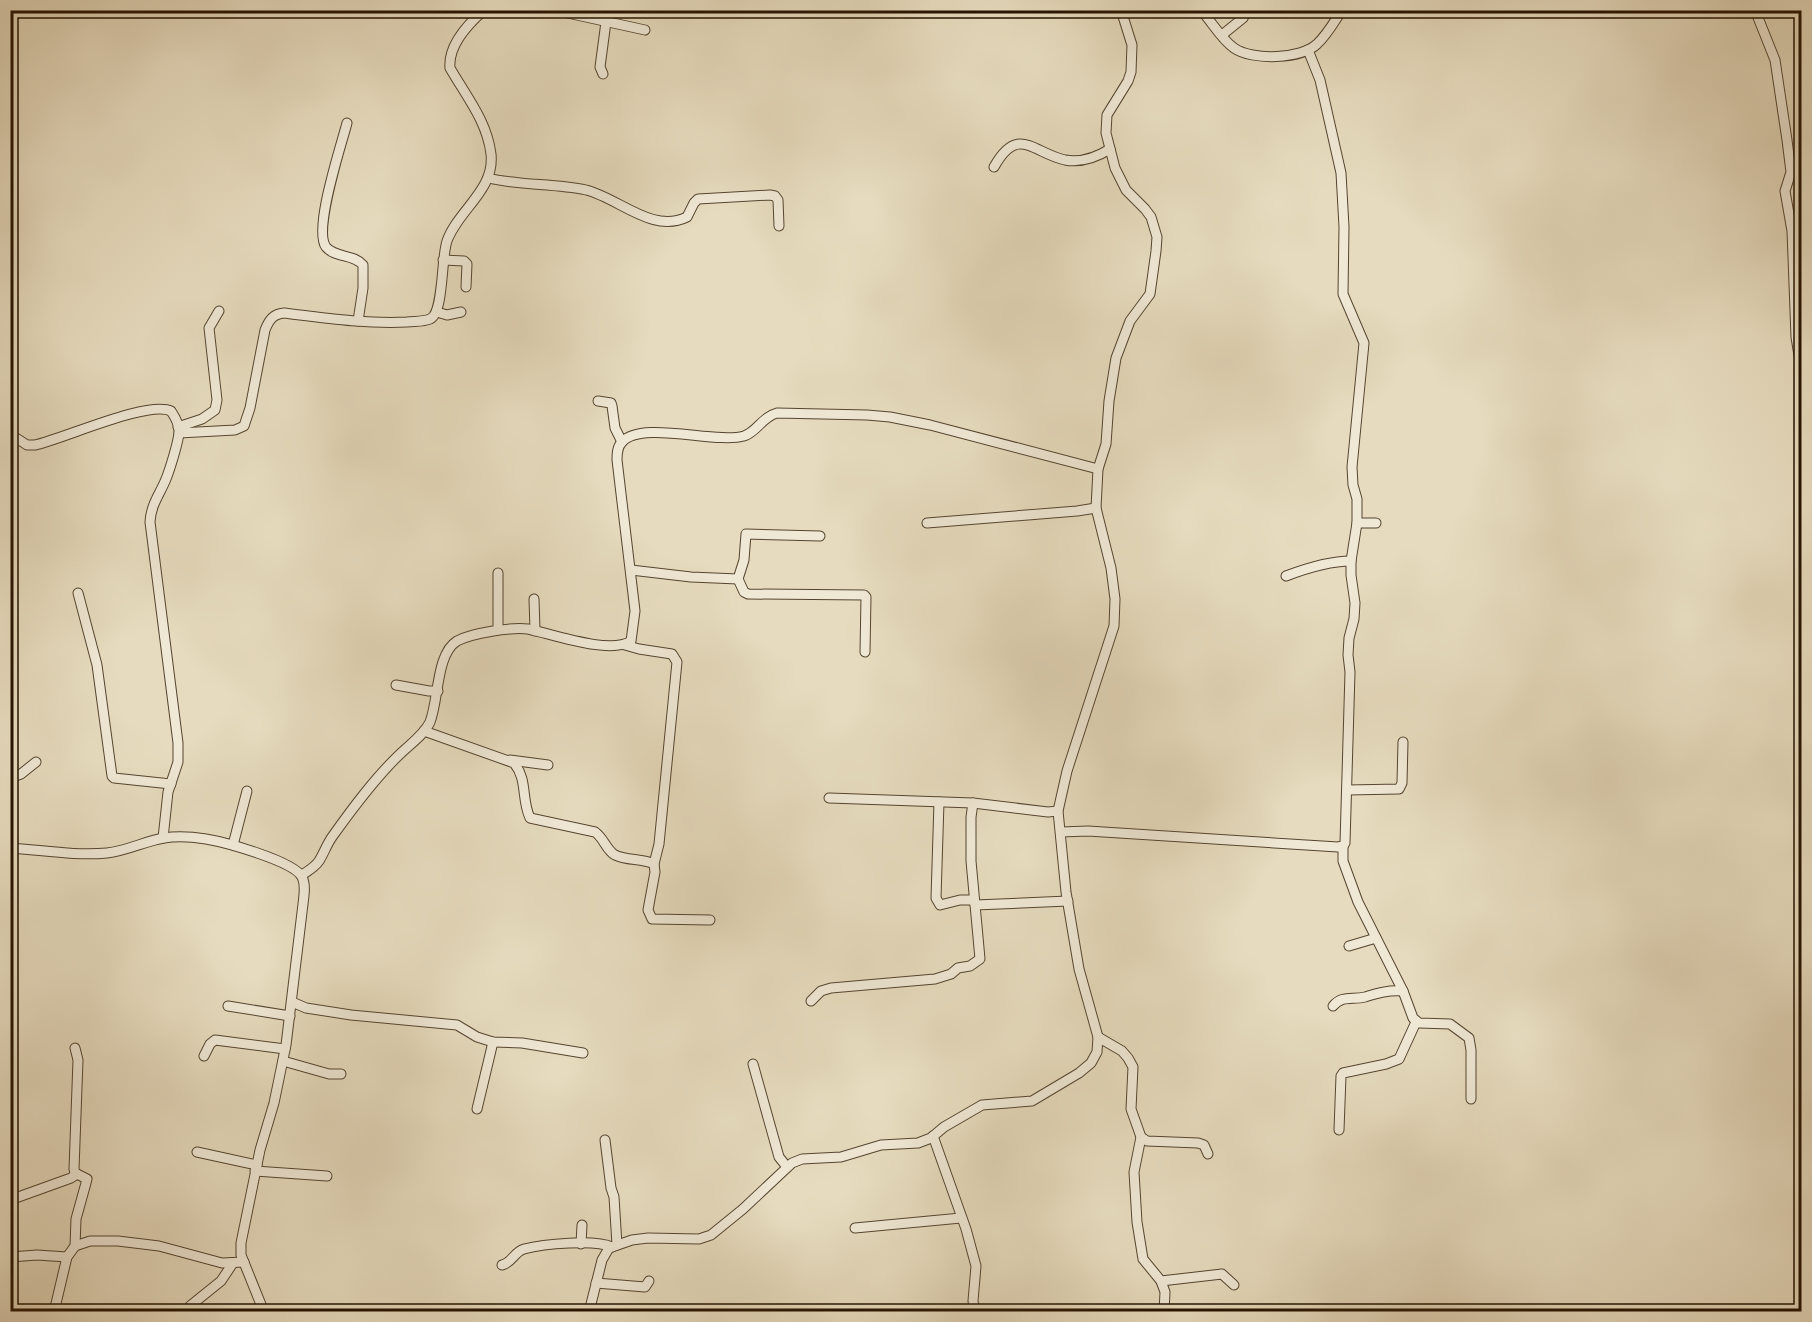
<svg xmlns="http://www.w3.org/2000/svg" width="1812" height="1322" font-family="Cardo,serif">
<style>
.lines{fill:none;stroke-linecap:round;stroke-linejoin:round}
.minor-casing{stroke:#554530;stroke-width:11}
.minor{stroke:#efe8d5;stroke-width:9}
</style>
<rect width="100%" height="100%" fill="#e6dbbe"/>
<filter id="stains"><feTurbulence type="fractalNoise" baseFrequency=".00333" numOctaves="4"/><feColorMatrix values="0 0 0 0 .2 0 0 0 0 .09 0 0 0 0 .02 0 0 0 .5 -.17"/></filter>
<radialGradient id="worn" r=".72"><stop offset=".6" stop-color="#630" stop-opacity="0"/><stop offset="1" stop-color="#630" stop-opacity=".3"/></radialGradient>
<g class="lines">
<defs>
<g id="minor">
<polyline points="554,10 645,30"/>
<path d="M1201,10c11,12 20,29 33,38 18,13 68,11 83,-4 10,-9 17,-22 25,-34"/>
<polyline points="1755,10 1775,60 1787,140 1791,172 1785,191 1792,231 1796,337 1802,374"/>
<polyline points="1222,35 1243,18 1247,10"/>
<polyline points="603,74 600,67 606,22"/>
<path d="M347,123c-6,23 -34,107 -21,124 9,11 28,7 37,18v23l-5,33"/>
<path d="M994,167c24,-43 39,-14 71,-7 16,3 32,-3 45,-11"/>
<path d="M488,178c33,8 66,5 98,12 33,8 66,44 101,27l7,-14 4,-4 72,-4 5,1 3,4 1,26"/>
<polyline points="443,260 464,261 467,264 466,287"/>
<polyline points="437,312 447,315 461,312"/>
<polyline points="598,401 611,403 612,406 615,428 622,442"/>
<polyline points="178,427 202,419 215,410 217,400 209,328 219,311"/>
<path d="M179,433l56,-3 9,-4 6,-18 15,-78c4,-10 8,-16 19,-17 41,5 82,11 123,9 7,-1 16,0 23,-3 14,-6 11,-61 17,-78 11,-31 48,-51 44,-87 -4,-33 -25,-58 -41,-86 -2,-22 18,-44 34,-58"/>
<path d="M10,434l17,11h8c28,-6 113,-45 136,-34 4,6 9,14 8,22 -1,10 -9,36 -13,46 -6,15 -15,25 -16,43l28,221v19l-10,30 -5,46"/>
<polyline points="927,523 1077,511 1096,508"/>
<polyline points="1357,523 1376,523"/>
<polyline points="631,570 691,577 738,579 744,560 746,534 820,536"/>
<path d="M1286,576c21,-8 43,-15 65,-15"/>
<polyline points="738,579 744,592 748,594 864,595 866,597 865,652"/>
<polyline points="78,593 97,665 112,776 114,778 171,784"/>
<polyline points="534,599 535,631"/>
<polyline points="498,629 498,573"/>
<polyline points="625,645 639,649 672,654 677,662 659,844 654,864"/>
<polyline points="396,685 429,691 438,691"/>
<path d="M424,731l90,32c14,17 7,36 16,55l65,14c9,6 11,18 20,23 12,6 27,3 39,9l1,8 -7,38 4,9 58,1"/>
<polyline points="510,760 548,765"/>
<polyline points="10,778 21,774 36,762"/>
<polyline points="1348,790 1399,789 1402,783 1403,742"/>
<polyline points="829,798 973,803 1048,812 1058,811"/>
<polyline points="939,802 936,898 940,905 960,900 974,900"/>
<polyline points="1061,832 1088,831 1338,847 1343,846 1345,843 1350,672 1348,655 1349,638 1354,619 1355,603 1351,575 1351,561 1357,523 1357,499 1353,485 1352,467 1364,343 1343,294 1344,227 1341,173 1320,80 1308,50"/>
<polyline points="233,845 247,791"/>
<polyline points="1343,846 1343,861 1358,902 1403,991 1413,1018 1419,1023 1450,1024 1469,1038 1471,1050 1471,1099"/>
<path d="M10,848c32,2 65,8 97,5 20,-2 38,-12 57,-15 13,-2 29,-1 42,1 18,3 88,22 96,38 4,8 2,18 1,27l-17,141 -12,58 -14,47 -19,93v12l23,57"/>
<path d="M302,875c6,-4 13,-8 17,-14 5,-8 8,-17 13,-24 20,-28 42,-58 67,-82 10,-10 25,-20 31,-33 9,-23 6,-68 27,-81 15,-8 54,-14 71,-12 24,5 82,26 103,12l4,-30 -18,-151c0,-6 0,-13 5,-18 20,-22 93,2 122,-6 13,-4 18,-19 33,-23l90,2 23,2 40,8 168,44"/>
<polyline points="975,905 1068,901"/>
<polyline points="1349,946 1376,938"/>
<polyline points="811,1001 821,991 831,988 935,979 951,974 958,968 970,966 980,959 971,861 971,817 973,803"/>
<polyline points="292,1002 306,1008 351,1015 457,1025 477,1037 493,1042 522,1043 583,1053"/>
<polyline points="228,1006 290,1016"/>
<path d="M1333,1006c9,-11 19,-6 32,-9 13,-4 23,-7 38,-6"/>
<polyline points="1098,1037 1122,1051 1128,1058 1133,1067 1131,1109 1141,1137 1134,1172 1137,1222 1143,1259 1161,1281 1165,1292 1164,1312"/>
<polyline points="204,1056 210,1044 215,1040 285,1049"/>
<polyline points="283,1061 329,1074 341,1074"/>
<polyline points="753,1064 779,1157 787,1167"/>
<polyline points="477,1109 493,1042"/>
<polyline points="1339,1130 1341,1076 1343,1073 1386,1064 1399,1059 1416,1022"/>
<polyline points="933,1136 966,1229 976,1266 973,1301 975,1312"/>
<polyline points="1141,1137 1147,1141 1198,1143 1204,1145 1208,1154"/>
<polyline points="605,1140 611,1188 614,1197 617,1245"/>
<polyline points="197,1152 257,1165"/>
<polyline points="255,1171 327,1176"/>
<polyline points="10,1200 71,1178 77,1174"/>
<polyline points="855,1228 961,1218"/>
<polyline points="581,1244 582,1225"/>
<polyline points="75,1246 90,1241 118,1241 159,1246 222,1263 244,1262"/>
<polyline points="10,1257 37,1255 67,1257"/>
<path d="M502,1265c10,-2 12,-13 22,-16 19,-5 71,-10 88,-2"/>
<polyline points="1161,1281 1222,1274 1234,1285"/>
<polyline points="596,1283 645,1287 649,1281"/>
<polyline points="190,1306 221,1281 233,1263"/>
<polyline points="54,1312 67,1257 75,1246 76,1219 86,1183 87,1179 75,1173 74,1169 78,1060 75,1048"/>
<polyline points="589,1312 602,1260 609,1248 632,1240 648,1238 699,1239 711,1235 743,1209 792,1163 802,1159 841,1157 881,1145 918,1143 931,1138 944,1127 982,1105 1032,1101 1079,1073 1091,1063 1097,1052 1098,1037 1079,969 1066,892 1058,811 1067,771 1114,626 1115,599 1111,568 1096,508 1098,469 1106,444 1109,401 1116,358 1130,321 1150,294 1156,251 1157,237 1151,217 1145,209 1126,190 1115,168 1106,133 1107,115 1128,81 1131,72 1132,45 1121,10"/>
</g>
</defs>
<!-- minor casing -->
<use href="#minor" class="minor-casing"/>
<!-- minor -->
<use href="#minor" class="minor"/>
</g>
<!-- margin -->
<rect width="1812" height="1322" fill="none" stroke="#e6dbbe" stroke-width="36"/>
<rect x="12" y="12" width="1788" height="1298" fill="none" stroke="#251301" stroke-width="3"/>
<rect x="18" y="18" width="1776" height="1286" fill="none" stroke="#251301" stroke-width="1.5"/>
<rect width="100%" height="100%" filter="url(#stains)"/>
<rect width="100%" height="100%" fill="url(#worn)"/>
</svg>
